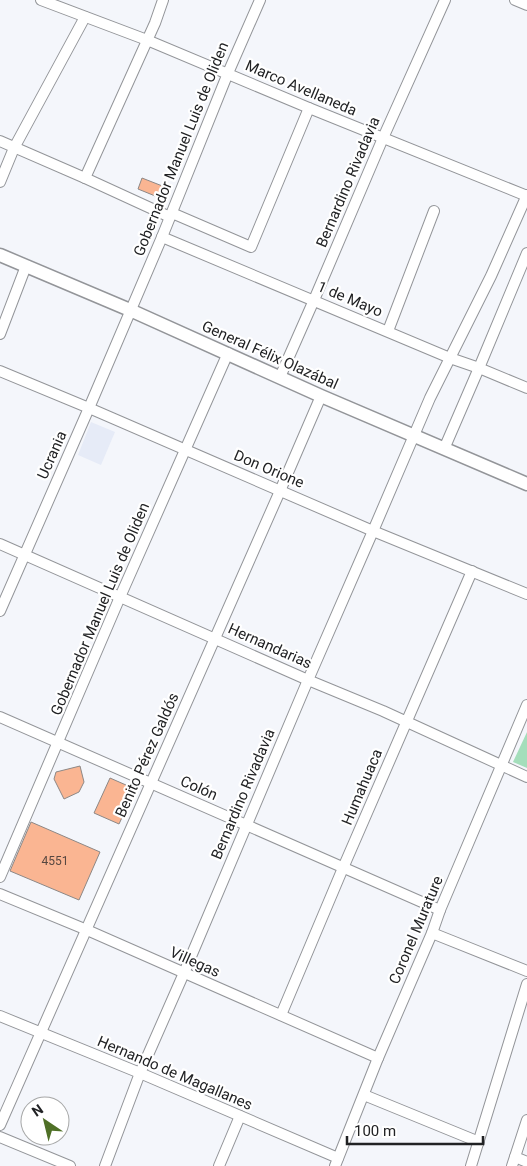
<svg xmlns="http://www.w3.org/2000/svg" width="527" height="1166" font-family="Roboto,sans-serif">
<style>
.built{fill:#e6ebf7}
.green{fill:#a4debb}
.building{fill:#fab592;stroke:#8d8886}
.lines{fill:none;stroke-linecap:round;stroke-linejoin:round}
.minor-casing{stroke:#939599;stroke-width:12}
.tertiary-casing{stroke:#939599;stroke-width:15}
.minor{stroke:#fff;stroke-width:10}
.tertiary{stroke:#fff;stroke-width:12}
.labels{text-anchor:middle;stroke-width:4.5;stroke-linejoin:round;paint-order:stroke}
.number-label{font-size:12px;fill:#574740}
.street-label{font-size:15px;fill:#212224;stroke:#fff}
</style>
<rect width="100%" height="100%" fill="#f4f6fb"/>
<!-- built -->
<polygon class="built" points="91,422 115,432 101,465 78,455"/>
<!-- green -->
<polygon class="green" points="527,732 527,768 513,762"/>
<!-- building -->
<g class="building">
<polygon points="142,178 170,189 165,200 138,189"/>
<polygon points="80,766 84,782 79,792 64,799 54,779 56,772"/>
<polygon points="110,778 126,785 132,796 119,824 94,813"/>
<polygon points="31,822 100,852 79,900 10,871"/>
</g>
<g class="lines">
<defs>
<g id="minor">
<polyline points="41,0 147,40 309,108 527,196"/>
<polyline points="515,0 527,5"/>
<polyline points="0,141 85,178 170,217"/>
<polyline points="85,178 155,23 163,0"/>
<polyline points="0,182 14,148 85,17"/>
<polyline points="172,213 251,247 309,108"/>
<polyline points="162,237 450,358 479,368 527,388"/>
<polyline points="388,331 434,211"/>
<polyline points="0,334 26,266"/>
<polyline points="0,371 89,408 373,531 527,594"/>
<polyline points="280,377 314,300 383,138 445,0"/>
<polyline points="444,449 479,368 527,253"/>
<polyline points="0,544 308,680 383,711 527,777"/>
<polyline points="0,611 89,408 162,237 228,73 260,0"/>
<polyline points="0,717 440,910"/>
<polyline points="0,877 120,597 228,353"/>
<polyline points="0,894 87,930 378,1058"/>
<polyline points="432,933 527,971"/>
<polyline points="281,1015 343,868 472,571"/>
<polyline points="0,1016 140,1073 338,1158"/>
<polyline points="364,1095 479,1142"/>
<polyline points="0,1125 280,491 321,396"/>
<polyline points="0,1137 70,1166"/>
<polyline points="515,1157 527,1162"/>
<polyline points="105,1166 140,1073 184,973 308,680 373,531 430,398 491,276 527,195"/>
<polyline points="219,1166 240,1116"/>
<polyline points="335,1166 378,1058 432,933 440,910 527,705"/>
<polyline points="471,1166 527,984"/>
<polyline points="512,1166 527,1120"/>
</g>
<polyline id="tertiary" points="0,255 130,310 321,396 527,484"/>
</defs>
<!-- minor casing -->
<use href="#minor" class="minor-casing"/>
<!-- tertiary casing -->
<use href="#tertiary" class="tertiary-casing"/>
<!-- minor -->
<use href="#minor" class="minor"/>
<!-- tertiary -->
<use href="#tertiary" class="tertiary"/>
</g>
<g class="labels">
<!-- number labels -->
<g class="number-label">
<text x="55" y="865">4551</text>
</g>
<!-- street labels -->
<g class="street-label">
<text transform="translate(301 88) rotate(23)" y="5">Marco Avellaneda</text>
<text transform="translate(181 149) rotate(-68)" y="5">Gobernador Manuel Luis de Oliden</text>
<text transform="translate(348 182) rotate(-67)" y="5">Bernardino Rivadavia</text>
<text transform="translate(350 299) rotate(23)" y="5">1 de Mayo</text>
<text transform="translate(270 355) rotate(24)" y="5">General Félix Olazábal</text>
<text transform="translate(52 455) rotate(-66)" y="5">Ucrania</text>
<text transform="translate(269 469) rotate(23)" y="5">Don Orione</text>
<text transform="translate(100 609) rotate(-67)" y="5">Gobernador Manuel Luis de Oliden</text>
<text transform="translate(270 646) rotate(24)" y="5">Hernandarias</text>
<text transform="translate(147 755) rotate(-66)" y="5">Benito Pérez Galdós</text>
<text transform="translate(362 787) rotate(-67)" y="5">Humahuaca</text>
<text transform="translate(199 788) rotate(24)" y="5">Colón</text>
<text transform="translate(243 794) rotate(-67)" y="5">Bernardino Rivadavia</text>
<text transform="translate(416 930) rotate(-67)" y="5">Coronel Murature</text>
<text transform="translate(195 962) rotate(24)" y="5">Villegas</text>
<text transform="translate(175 1073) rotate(23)" y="5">Hernando de Magallanes</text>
</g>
</g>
<!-- north arrow -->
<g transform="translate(45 1121) rotate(325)"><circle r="24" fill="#ffffff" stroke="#a6a7a7"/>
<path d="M0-4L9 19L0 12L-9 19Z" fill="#4f7027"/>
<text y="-8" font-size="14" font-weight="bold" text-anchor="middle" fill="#212224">N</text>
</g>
<!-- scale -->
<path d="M347 1136v8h136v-8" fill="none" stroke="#212224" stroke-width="2.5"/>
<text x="354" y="1136" font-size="15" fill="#212224" stroke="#ffffff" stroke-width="4" paint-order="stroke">100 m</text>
</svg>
